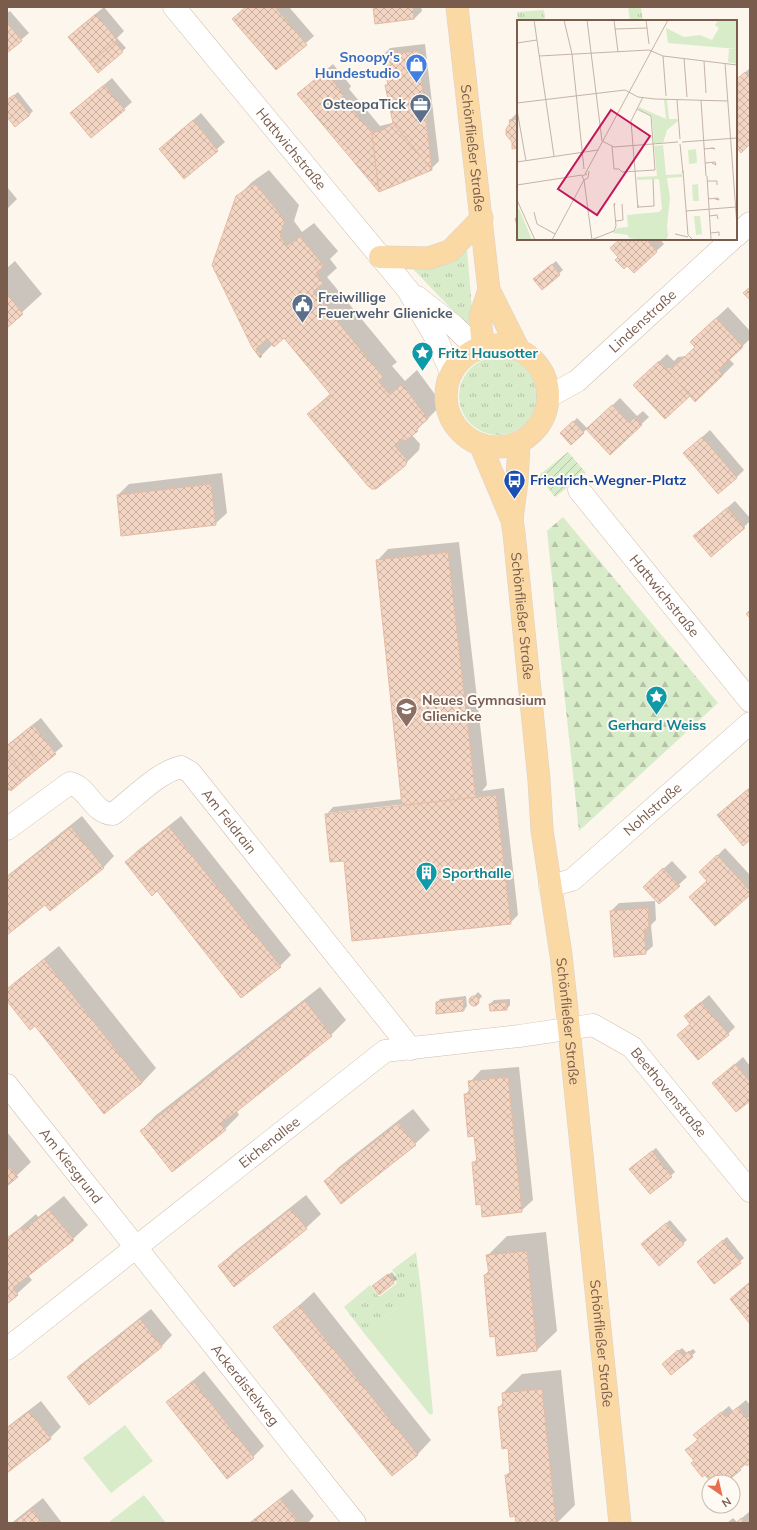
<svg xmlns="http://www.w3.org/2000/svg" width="757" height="1530" font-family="Mulish,sans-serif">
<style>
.grass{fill:url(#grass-tufts)}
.forest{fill:url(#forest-firs)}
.park{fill:#d8ecc9}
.garden{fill:url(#garden-furrows)}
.shadow{fill:#0003;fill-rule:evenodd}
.building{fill:url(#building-cross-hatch);stroke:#e6bba3}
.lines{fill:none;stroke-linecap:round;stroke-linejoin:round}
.minor-casing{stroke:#d1beb0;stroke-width:23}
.major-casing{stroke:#dad1cd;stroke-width:23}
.minor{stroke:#fff;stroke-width:22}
.major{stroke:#fbd9a5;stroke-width:22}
.labels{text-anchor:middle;stroke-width:4;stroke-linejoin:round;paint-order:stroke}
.shop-label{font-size:14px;font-weight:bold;fill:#366cbe;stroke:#fffaf3;text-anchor:end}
.service-label{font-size:14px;font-weight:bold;fill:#4e5e75;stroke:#fffaf3;text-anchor:end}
.street-label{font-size:14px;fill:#7a5c4d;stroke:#fffaf3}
.culture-label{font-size:14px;font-weight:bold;fill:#0d838f;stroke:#fffaf3;text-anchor:start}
.transit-label{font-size:14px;font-weight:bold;fill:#164399;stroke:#fffaf3;text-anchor:start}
.education-label{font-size:14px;font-weight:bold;fill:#785e54;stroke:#fffaf3;text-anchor:start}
.inset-road{fill:none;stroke:#c5b3a7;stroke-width:1}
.view{fill:#c2185b;fill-opacity:0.15;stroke:#c2185b;stroke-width:2}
.inset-edge{fill:none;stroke:#7a5c4d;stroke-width:2}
</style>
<defs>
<pattern id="grass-tufts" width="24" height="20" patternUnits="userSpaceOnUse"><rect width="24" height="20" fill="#d8ecc9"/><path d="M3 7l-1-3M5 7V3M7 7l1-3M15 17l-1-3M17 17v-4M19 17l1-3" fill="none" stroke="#b4c2a5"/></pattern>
<pattern id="forest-firs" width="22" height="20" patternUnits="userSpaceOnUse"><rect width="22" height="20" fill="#d8ecc9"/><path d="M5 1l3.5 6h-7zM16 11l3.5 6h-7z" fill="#b4c2a5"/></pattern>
<pattern id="garden-furrows" width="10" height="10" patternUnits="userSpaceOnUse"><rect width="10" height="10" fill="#d8ecc9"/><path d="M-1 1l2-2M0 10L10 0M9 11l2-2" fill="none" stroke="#b4c2a5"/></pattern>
<pattern id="building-cross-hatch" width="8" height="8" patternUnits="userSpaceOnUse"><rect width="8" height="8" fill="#f3d5c3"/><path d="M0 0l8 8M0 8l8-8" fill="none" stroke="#cab0a1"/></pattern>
</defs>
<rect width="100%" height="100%" fill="#fdf6ec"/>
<!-- grass -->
<g class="grass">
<polygon points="628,7 641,7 643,21 630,21"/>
<polygon points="544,10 545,21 518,21 517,12"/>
<path d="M467,249l6,72 -7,3 -54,-56c29,0 33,-2 55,-19z"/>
<circle cx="498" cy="396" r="39"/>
<polygon points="416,1252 421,1290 364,1333 344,1307 370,1285 379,1297 397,1283 393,1278 396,1275 392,1270"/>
</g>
<!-- forest -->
<polygon class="forest" points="563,517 718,703 579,831 547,531"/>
<!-- park -->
<g class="park">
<polygon points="421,1290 433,1413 430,1415 364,1333"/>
<polygon points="125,1425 153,1461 111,1493 83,1458"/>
<polygon points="144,1495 166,1523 109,1523 109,1522"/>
</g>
<!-- garden -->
<polygon class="garden" points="568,452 586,473 555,497 538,476"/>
<!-- shadow -->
<g class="shadow">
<polygon points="104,7 124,31 117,38 126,48 98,71 94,60 77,29"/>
<polygon points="246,7 289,7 314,36 276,69 233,19"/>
<polygon points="374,7 421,7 422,11 414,19 375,23"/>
<polygon points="10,11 29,33 7,52 7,13"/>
<polygon points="425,44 439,161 431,169 380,191 306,87 333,64 351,86 349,89 380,126 392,123 394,121 386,86 389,83 383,55 390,48"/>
<polygon points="750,68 750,143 736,145 736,81"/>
<polygon points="112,78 132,102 124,109 79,106"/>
<polygon points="18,92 33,111 29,115 7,115 7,101"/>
<polygon points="518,112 518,147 510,120"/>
<polygon points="201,113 225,142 185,177 160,149"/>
<polygon points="269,170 299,205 294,221 302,232 314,223 338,251 330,259 337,268 327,277 397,362 392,366 405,381 417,370 442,404 412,435 420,444 419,450 404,465 308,414 331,393 284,337 273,344 260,357 253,347 237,197 252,182"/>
<polygon points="7,187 17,199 7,209"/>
<polygon points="620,239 660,239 664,244 634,272 620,257"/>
<polygon points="15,261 42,294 7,326 7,268"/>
<polygon points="556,261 563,270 542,289 538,276"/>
<polygon points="728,307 750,331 750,339 729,359 734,364 723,375 690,395 642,378 667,354 674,361 678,357 686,356 696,347 702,331"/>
<polygon points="620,398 637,416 643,411 649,417 610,454 587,429 571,443 562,433 577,418 588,429"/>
<polygon points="710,430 744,470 736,478 684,453"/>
<polygon points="222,473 227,513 215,524 118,495 129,484"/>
<polygon points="735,501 750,518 750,521 744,527 702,529"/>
<path d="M459,542l28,243 -5,6 22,-3 14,127 -8,8 -184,-108 7,-8 69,-8 -25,-238 11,-12zM424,802l1,2 -96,11 -1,-2z"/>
<polygon points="41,718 63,746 7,792 7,745"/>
<polygon points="750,787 750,839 718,815"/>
<polygon points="82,816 114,856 103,868 45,904 7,934 7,876"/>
<polygon points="181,816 291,955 280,966 157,890 126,862 137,851"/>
<polygon points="725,848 750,875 750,893 708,880 708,865"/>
<polygon points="672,861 687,877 659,903 652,879"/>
<polygon points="655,901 656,920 651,925 653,946 645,953 611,911 619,903"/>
<polygon points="59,946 156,1068 142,1083 105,1112 35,1025 7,999 7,989"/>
<polygon points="320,987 346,1020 331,1035 236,1110 239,1115 225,1129 141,1131 155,1116"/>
<polygon points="478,992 482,996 475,1005 471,1003 470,1001"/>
<polygon points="709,995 735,1027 728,1034 691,1024 685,1016"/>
<polygon points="466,996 467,1006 464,1010 437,1003 440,999"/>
<polygon points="510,999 510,1005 507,1009 490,1004 494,1000"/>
<polygon points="743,1057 750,1066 750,1099 714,1083"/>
<polygon points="519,1067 533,1200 521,1211 482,1203 473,1163 477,1159 475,1135 465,1095 470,1089 470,1082 481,1070"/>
<polygon points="413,1109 430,1130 415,1144 325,1181 339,1167"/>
<polygon points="7,1132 31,1162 7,1185"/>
<polygon points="656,1148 675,1172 650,1193 634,1166"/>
<polygon points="306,1195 321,1214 306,1228 234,1285 219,1267 234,1252"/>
<polygon points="64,1196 88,1225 73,1239 28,1275 32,1280 7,1303 7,1239 36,1214 38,1217"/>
<polygon points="670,1220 687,1240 659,1265 645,1241"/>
<polygon points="546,1232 557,1331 537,1350 498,1354 485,1275 489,1270 488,1255 507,1236"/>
<polygon points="727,1237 744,1258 715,1283 702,1258"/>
<polygon points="392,1272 397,1279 379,1293 377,1283"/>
<polygon points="314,1292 431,1440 417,1455 275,1327"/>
<polygon points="151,1309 172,1335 161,1347 68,1377 79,1366"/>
<polygon points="682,1348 687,1353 693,1349 696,1352 671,1373 667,1360"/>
<polygon points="561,1370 575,1505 557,1523 517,1523 506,1475 511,1471 509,1447 499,1407 504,1402 503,1393 522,1374"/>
<polygon points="204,1371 264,1446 253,1457 168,1402"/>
<polygon points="746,1400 750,1405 750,1461 724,1482 713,1482 686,1450 698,1439 702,1428 729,1406 733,1411"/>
<polygon points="41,1401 61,1427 50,1438 7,1471 7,1427"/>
<polygon points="292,1489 314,1516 308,1523 249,1523"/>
<polygon points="43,1498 62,1523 12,1523 14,1521"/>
<polygon points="749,1512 750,1523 727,1523 733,1518 737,1522"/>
</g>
<!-- building -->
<g class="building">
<polygon points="246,7 275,7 307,45 276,70 232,19"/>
<polygon points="373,7 413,7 414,19 375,24"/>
<polygon points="96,14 117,40 90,63 68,37"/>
<polygon points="7,23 22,41 7,53"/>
<polygon points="115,42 123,52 98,73 90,63"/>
<polygon points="418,51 432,170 393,123 385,85 388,85 382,55"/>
<polygon points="325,71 344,95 342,97 372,133 379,192 297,94"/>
<polygon points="745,72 750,78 750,144 741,153 736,147 736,80"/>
<polygon points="104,85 125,110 91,138 70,113"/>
<polygon points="14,95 30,115 15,127 7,117 7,100"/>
<polygon points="518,119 518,148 512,149 512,142 506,135 506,129 510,123 509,120"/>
<polygon points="193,120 218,151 184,179 159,149"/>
<polygon points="393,123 432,170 379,192 372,133 383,130"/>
<polygon points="254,184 256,185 285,220 280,236 287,246 299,236 324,266 316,273 323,283 313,292 383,377 378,381 390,395 402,384 428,419 416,429 418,431 405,441 403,439 395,446 406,459 407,462 405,466 376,489 372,489 368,486 307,414 331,395 284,338 274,347 267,339 256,349 262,356 260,358 252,347 212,265 236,196"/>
<polygon points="518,214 518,229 515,219"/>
<polygon points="620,239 646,239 657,252 634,273 627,266 624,269 615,260 618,257 610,248"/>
<polygon points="552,264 560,275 542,290 533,279"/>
<polygon points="750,287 750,300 743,293"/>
<polygon points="7,294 23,314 7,328"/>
<polygon points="716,318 743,347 718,370 723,375 695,402 666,368 674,367 695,347 690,342"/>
<polygon points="659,361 690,396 665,419 633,385"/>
<polygon points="612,405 629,423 635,417 642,425 610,455 586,429"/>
<polygon points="573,421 584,433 571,445 560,433"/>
<polygon points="702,437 737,478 718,494 683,453"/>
<polygon points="211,484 216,525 121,536 117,495"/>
<polygon points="727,508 745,528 711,557 693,536"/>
<polygon points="448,552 476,798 402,806 376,560"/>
<polygon points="750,610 750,618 746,614"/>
<polygon points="33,725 56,754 41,766 18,737"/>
<polygon points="18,737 41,766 26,778 7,754 7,746"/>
<polygon points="7,754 26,778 11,791 7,786"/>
<polygon points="747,790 750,794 750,840 743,846 717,815"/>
<polygon points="496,795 511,924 352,941 344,861 330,862 325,814"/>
<polygon points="71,827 104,868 50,911 45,905 7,935 7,877"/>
<polygon points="169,827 281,967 241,998 157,891 152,896 125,862"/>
<polygon points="717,855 750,891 750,895 715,926 689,897 707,881 699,872"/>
<polygon points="663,868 680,886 659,904 643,887"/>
<polygon points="648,908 649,929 644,929 646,954 614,957 610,911"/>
<polygon points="44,959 142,1083 104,1114 35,1026 30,1030 7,1001 7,989"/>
<circle cx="474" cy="1001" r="5"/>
<polygon points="463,999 464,1011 436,1014 436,1002"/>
<polygon points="305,1001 332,1036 221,1124 226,1130 172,1172 140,1131"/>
<polygon points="506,1002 507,1010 490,1011 489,1004"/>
<polygon points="701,1002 729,1035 698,1060 677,1035 690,1024 684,1016"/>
<polygon points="735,1064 750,1082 750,1101 736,1112 712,1083"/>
<polygon points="508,1077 522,1212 482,1217 481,1204 476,1205 472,1162 477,1162 474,1136 468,1137 464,1094 470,1094 468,1081"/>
<polygon points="398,1123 416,1145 341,1204 324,1181"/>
<polygon points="652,1151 672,1177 650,1194 629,1169"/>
<polygon points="7,1164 18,1177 7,1186"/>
<polygon points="291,1209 307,1229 234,1287 218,1266"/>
<polygon points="49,1210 74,1240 13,1288 18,1295 7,1304 7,1238 21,1228 23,1231"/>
<polygon points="666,1223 684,1244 659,1266 641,1244"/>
<polygon points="723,1240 741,1263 714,1284 697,1262"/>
<polygon points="527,1251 537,1351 497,1356 495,1336 490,1337 484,1275 489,1274 486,1255"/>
<polygon points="388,1274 394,1283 379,1295 372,1286"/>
<polygon points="750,1282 750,1324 730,1299"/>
<polygon points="299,1306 418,1455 392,1476 273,1327"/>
<polygon points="140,1319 162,1347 89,1405 67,1377"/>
<polygon points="678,1350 683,1356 689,1351 693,1357 671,1375 662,1364"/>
<polygon points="193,1381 254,1458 227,1479 166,1402"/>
<polygon points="542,1389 556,1523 516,1523 515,1516 510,1517 505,1475 510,1475 508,1448 502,1449 498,1407 503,1406 502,1393"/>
<polygon points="738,1407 747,1418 750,1416 750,1463 747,1466 745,1463 739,1468 741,1470 726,1482 711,1482 705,1475 702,1477 691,1463 694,1461 685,1450 698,1440 693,1435 721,1412 725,1417"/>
<polygon points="29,1411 51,1439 7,1473 7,1428"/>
<polygon points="280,1499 300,1523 250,1523"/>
<polygon points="32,1509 43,1523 14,1523"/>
<polygon points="741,1518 745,1523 736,1523"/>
</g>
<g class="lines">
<defs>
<g id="minor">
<path id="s1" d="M174,7l234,283 29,50 14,32"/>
<polyline points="736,236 750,223"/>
<polyline points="417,297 454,326 477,349"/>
<path id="s2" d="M548,397l29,-16 155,-142"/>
<path id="s3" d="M579,490l171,211"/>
<path id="s4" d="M7,829l63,-46c18,4 23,31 43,31 20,-15 45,-42 68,-47l9,5 221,277"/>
<path id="s5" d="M550,886l22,-6 178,-157"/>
<path id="s6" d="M7,1085l348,438"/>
<path id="s7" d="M7,1349l378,-298 134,-15 74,-11 39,22 118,144"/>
</g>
<g id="major">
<path id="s8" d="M457,7l32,283 30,60"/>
<polyline points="380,257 429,258 450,251 482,218"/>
<circle cx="497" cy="396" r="51"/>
<polyline points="483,346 480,317 489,290"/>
<path id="s9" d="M480,444l32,76 2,13 25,247 3,50 19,125 8,74 51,494"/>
<polyline points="512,519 517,481 519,442"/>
</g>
</defs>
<!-- minor casing -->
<use href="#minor" class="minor-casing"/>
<!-- major casing -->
<use href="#major" class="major-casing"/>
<!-- minor -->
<use href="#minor" class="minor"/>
<!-- major -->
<use href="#major" class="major"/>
</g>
<!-- icons -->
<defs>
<symbol id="shop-pin" viewBox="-11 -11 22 30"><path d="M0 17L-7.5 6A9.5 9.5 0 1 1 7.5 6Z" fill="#3f7fe0" stroke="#fffaf3"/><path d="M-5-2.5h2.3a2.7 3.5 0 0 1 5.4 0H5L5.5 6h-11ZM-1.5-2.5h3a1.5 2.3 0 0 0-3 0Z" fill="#fff"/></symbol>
<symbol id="office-pin" viewBox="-11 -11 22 30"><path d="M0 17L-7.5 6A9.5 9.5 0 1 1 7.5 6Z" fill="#5c6f8a" stroke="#fffaf3"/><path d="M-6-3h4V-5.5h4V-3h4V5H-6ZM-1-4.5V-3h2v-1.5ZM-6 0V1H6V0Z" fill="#fff"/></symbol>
<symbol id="civic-pin" viewBox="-11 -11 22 30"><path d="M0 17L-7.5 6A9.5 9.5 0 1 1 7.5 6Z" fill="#5c6f8a" stroke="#fffaf3"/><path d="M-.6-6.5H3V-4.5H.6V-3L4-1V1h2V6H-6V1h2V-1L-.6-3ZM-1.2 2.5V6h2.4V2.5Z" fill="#fff"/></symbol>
<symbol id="sight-pin" viewBox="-11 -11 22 30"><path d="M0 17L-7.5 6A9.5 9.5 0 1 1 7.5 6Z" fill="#0f9aa8" stroke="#fffaf3"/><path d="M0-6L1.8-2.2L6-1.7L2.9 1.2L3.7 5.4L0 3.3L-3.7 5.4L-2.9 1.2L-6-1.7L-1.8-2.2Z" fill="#fff"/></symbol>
<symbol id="bus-pin" viewBox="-11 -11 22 30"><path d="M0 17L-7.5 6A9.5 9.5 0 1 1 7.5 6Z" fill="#1a4fb4" stroke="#fffaf3"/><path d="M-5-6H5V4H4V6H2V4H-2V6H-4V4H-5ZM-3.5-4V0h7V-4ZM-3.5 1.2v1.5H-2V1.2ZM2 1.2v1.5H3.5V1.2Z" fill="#fff"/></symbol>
<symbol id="school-pin" viewBox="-11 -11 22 30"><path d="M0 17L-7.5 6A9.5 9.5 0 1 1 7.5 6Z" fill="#8d6e63" stroke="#fffaf3"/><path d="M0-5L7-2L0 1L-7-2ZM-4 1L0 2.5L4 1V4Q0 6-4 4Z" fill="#fff"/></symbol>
<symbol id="building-pin" viewBox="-11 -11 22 30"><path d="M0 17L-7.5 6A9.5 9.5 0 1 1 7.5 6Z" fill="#0f9aa8" stroke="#fffaf3"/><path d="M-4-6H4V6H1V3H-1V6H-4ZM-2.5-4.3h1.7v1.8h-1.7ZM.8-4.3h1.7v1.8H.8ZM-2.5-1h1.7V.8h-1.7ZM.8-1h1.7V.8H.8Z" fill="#fff"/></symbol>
</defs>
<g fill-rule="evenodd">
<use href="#shop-pin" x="404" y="52" width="25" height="34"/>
<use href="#office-pin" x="408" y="92" width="25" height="34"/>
<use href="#civic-pin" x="290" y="292" width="25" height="34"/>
<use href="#sight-pin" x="410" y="340" width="25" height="34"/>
<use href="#bus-pin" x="502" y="468" width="25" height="34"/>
<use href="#sight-pin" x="644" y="684" width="25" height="34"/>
<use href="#school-pin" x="394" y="696" width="25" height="34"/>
<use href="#building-pin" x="414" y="860" width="25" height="34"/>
</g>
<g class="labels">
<!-- shop labels -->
<g class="shop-label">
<text x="400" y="62">Snoopy's<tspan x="400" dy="16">Hundestudio</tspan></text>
</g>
<!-- service labels -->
<g class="service-label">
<text x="406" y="109">OsteopaTick</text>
<text x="318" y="302" text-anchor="start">Freiwillige<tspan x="318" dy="16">Feuerwehr Glienicke</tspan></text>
</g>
<!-- street labels -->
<g class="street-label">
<text dy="5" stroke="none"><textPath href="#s8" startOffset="142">Schönfließer Straße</textPath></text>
<text dy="5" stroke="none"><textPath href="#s1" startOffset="184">Hattwichstraße</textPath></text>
<text dy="5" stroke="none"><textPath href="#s2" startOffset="122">Lindenstraße</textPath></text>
<text dy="5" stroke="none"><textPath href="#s3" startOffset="136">Hattwichstraße</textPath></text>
<text dy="5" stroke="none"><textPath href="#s9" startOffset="179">Schönfließer Straße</textPath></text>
<text dy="5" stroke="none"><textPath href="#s5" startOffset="130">Nohlstraße</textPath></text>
<text dy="5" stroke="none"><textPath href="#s4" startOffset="289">Am Feldrain</textPath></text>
<text dy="5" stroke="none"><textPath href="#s9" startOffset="587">Schönfließer Straße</textPath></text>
<text dy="5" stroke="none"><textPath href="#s7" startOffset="794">Beethovenstraße</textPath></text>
<text dy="5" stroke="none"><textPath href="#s7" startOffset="334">Eichenallee</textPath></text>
<text dy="5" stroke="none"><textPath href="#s6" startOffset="103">Am Kiesgrund</textPath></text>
<text dy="5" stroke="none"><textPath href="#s9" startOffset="911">Schönfließer Straße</textPath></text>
<text dy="5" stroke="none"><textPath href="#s6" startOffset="383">Ackerdistelweg</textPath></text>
</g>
<!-- culture labels -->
<g class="culture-label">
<text x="438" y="358">Fritz Hausotter</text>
<text x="657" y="730" text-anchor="middle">Gerhard Weiss</text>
<text x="442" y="878">Sporthalle</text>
</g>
<!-- transit labels -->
<g class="transit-label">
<text x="530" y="485">Friedrich-Wegner-Platz</text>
</g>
<!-- education labels -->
<g class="education-label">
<text x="422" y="705">Neues Gymnasium<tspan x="422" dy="16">Glienicke</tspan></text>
</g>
</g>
<!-- overview -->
<g transform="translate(517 20)">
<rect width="220" height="220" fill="#fdf6ec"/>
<path d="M179,129l1,14 -8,1 -1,-14zM181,164l1,17h-6l-1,-16zM177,196h6l2,18 -6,1z" fill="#d8ecc9"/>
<path d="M201,0h19v29l-69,-6 -2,-15 18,9 16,-2 12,5 7,-12 -4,-3z" fill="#d8ecc9"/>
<path d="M212,29h8v15l-9,-2zM147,80h3l2,19h8l1,2 -11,9 -4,13h-9l-2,-27 -14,-7 1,-2 27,12zM146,125l3,30 16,-1v3l-15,1 3,20 -3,28 1,10 -2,4h-22l-15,-2 -1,-3 -15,-2 4,-5 11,-1 -1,-12 32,-3 3,-3 -3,-30 -22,1v-3l20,-1 -3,-30zM0,186l3,5 12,29h-15z" fill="#d8ecc9"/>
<path class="inset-road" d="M17,0l20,136M47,0l8,34 12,115M70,0l15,121 12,6 64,-5M97,0l4,32M129,0l3,24M98,9l32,-1M0,23l20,-3M22,36l110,-6 14,6 74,9M146,36l3,40M167,38l3,39M187,41l2,32M208,43l12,163M160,80l3,39M184,80l5,76M0,83l108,-13 13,7 17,2 73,2M0,90l9,51M165,122l55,-4M163,124l3,29M95,126l2,23h5l3,3 33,-2 -4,-54 -14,-7M187,129l10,-1 1,1 -4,-1M0,142l81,-12M188,143l10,-1 1,3 -4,-2M166,151l5,64 5,5M68,154l83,-154M70,154l-5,2 2,4 4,-2 1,-7M190,156l4,64M67,160l8,60M190,161h10v4M0,165l65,-10M191,179l10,-1 1,2 -4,-1M0,180l18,40M121,185v3l-7,-87 12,-24M122,187l15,-1 -1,-27M169,191l50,-4M17,192l3,12 18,10M192,196l8,-1 1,4M99,201l7,-1 -1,-16M194,213l8,-1v4M158,214l13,3M35,220l32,-60M74,220l23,-9 2,-5 -2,-22 1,-1 -1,3"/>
<path class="view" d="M94,90l39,26 -53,79 -39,-26z"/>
<rect width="220" height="220" class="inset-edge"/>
</g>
<!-- border -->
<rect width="757" height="1530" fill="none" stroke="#7a5c4d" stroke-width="16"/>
<!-- north arrow -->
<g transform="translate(721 1494) rotate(146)"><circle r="19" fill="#fffaf3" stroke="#cabbb1"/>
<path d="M0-3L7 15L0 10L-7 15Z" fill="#e76f51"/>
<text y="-6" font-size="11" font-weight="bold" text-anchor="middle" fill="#7a5c4d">N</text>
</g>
</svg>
